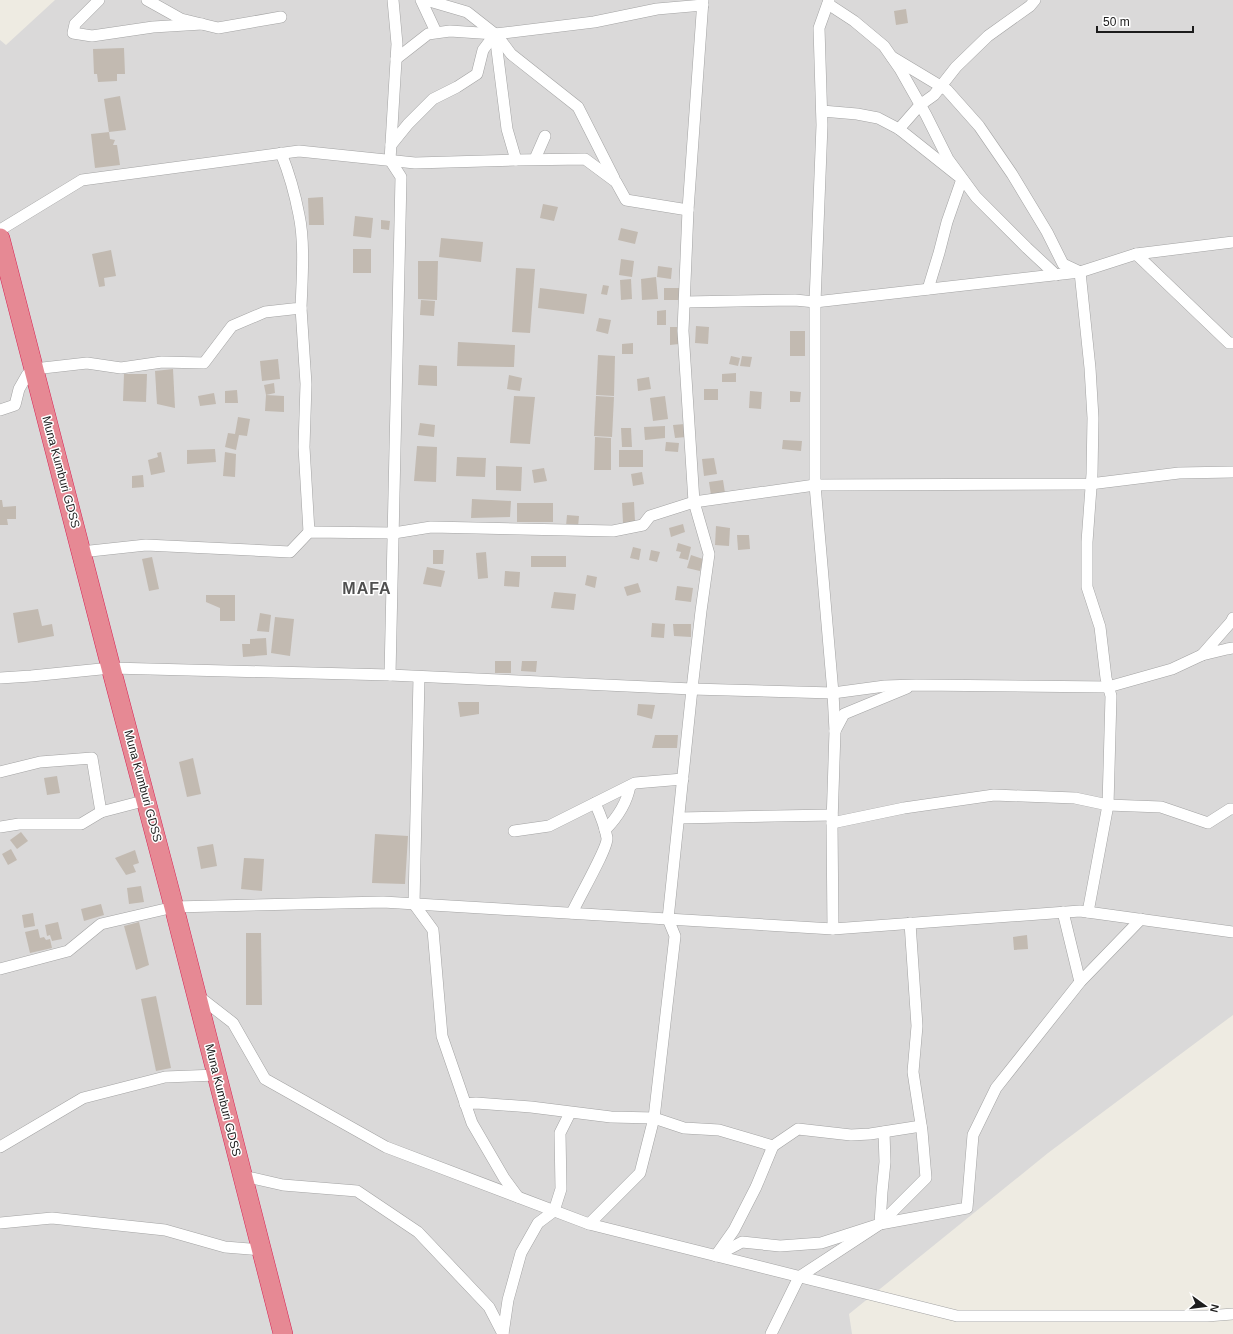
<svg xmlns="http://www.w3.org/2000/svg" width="1233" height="1334" font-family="Arial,sans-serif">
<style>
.residential{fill:#dad9d9}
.building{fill:#c2bab1}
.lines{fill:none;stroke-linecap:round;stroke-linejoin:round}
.street-casing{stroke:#a3a3a3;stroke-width:12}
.highway-casing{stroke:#d72455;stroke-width:20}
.street{stroke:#fff;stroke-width:11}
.highway{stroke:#e68994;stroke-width:19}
.labels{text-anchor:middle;stroke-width:3;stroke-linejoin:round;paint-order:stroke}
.street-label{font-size:12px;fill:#1c1c1c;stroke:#fff}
.district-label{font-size:16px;font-weight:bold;letter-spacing:1px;fill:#4f4f4f;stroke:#fff}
</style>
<rect width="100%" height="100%" fill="#eeebe2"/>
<!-- residential -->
<polygon class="residential" points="55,0 1233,0 1233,1015 1048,1153 849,1314 852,1334 0,1334 0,40 6,45"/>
<!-- building -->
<g class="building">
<polygon points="906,9 908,23 896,25 894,11"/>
<polygon points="124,48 125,74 117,74 117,81 98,82 97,74 94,74 93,49"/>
<polygon points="120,96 126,130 109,132 110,139 115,140 113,145 117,145 120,165 95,168 91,134 109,132 104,99"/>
<polygon points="323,197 324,225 309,225 308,198"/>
<polygon points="543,204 558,207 554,221 540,218"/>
<polygon points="355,216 373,218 371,238 353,236"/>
<polygon points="381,220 390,221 389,230 381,229"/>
<polygon points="621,228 638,232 635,244 618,240"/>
<polygon points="441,238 483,242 481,262 439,257"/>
<rect x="353" y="249" width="18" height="24"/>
<polygon points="111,250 116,276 104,278 105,286 99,287 92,254"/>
<polygon points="621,259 634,261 632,277 619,275"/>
<polygon points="418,261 438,261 437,300 418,299"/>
<polygon points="658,266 672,268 671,279 657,277"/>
<polygon points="516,268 535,269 530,333 512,332"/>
<polygon points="656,277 658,299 642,300 641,279"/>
<polygon points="631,279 632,299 621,300 620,280"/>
<polygon points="603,285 609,286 607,295 601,294"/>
<polygon points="540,288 587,294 584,314 538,308"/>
<rect x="664" y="288" width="18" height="12"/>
<polygon points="421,300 435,301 434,316 420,315"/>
<polygon points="666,310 666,325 657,325 657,311"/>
<polygon points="599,318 611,320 608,334 596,331"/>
<polygon points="696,326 709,327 708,344 695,343"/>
<polygon points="670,327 679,327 679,344 670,345"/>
<rect x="790" y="331" width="15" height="25"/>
<polygon points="458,342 515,345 514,367 457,366"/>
<polygon points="633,343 633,354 622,354 622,344"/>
<polygon points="598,355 615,356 614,396 596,395"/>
<polygon points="731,356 740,358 738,366 729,364"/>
<polygon points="742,356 752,357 750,367 740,366"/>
<polygon points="278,359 280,379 262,381 260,361"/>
<polygon points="419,365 437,366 437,386 418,385"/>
<polygon points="173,369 175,408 157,404 155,371"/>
<polygon points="736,373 736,382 722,382 722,374"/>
<polygon points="124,374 147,374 146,402 123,401"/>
<polygon points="509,375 522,378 520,391 507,389"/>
<polygon points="649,377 651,389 638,391 637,379"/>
<polygon points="274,383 275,393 266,395 284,396 284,412 265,411 266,395 264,385"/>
<rect x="704" y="389" width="14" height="11"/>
<polygon points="237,390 238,403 225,403 225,391"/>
<polygon points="750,391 762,392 761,409 749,408"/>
<polygon points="790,391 801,392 800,402 790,402"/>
<polygon points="214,393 216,404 200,406 198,396"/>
<polygon points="514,396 535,397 530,444 510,443"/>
<polygon points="596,396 614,397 612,437 594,436"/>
<polygon points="665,396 668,419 653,421 650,398"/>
<polygon points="238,417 250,419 247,436 239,435 236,450 225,447 228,433 235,434"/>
<polygon points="420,423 435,425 434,437 418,435"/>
<polygon points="685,424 686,437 675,438 673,425"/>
<polygon points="665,426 665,438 645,440 644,427"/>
<polygon points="621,428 631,428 632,447 622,447"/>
<polygon points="595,437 611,438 611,470 594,470"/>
<polygon points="783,440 802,441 801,451 782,449"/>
<polygon points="666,442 679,443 678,452 665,451"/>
<polygon points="417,446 437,447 436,482 414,481"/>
<polygon points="215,449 216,462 187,464 187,450"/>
<rect x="619" y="450" width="24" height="17"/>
<polygon points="161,452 165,472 151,475 148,460 158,457 157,453"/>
<polygon points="225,452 236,454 235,477 223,476"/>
<polygon points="457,457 486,458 485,477 456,476"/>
<polygon points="714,458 717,474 704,476 702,459"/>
<polygon points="496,466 522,467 521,491 496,490"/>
<polygon points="544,468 547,481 534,483 532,470"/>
<polygon points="642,472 644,484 633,486 631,474"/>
<polygon points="143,475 144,487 132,488 132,476"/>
<polygon points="723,480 725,493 711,495 709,482"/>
<polygon points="472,499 511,501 510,517 471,518"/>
<polygon points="0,500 2,500 3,507 16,506 16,519 7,519 8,525 0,525"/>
<polygon points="634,502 635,522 623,523 622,503"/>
<rect x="517" y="503" width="36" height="19"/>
<polygon points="567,515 579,516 578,527 566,526"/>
<polygon points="683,524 685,532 671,537 669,528"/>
<polygon points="716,526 730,528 729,546 715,545"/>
<polygon points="737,535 749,535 750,549 738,550"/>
<polygon points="678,543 691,547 688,560 679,558 681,552 676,551"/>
<polygon points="633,547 641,549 639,560 630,558"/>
<polygon points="433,550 444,550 443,564 433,564"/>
<polygon points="651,550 660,552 657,562 649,560"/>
<polygon points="486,552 488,578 478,579 476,553"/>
<polygon points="691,555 703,559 700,571 687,568"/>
<rect x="531" y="556" width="35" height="11"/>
<polygon points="152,557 159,589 149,591 142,559"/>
<polygon points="427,567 445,571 441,587 423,584"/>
<polygon points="505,571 520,572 519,587 504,586"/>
<polygon points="587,575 597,577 595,588 585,585"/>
<polygon points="638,583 641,592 627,596 624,587"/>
<polygon points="677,586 693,588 691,602 675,600"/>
<polygon points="554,592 576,594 574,610 551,608"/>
<polygon points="206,595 235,595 235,621 220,621 220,608 206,602"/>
<polygon points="38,609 42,626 52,624 54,636 18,643 13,613"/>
<polygon points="260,613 271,615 269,632 257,631"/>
<polygon points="275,617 294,619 290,656 271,653"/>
<polygon points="652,623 665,624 664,638 651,637"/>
<polygon points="673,624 691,624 691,637 674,636"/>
<polygon points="266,638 267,655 243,657 242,644 250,644 250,639"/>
<rect x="495" y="661" width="16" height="12"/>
<polygon points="522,661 537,661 536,672 521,671"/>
<polygon points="458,702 479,702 479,714 460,717"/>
<polygon points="638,704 655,705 652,719 637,715"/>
<polygon points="655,735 678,735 677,748 652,748"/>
<polygon points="193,758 201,794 187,797 179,762"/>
<polygon points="57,776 60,793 47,795 44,778"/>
<polygon points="21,832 28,841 17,849 10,840"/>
<polygon points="375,834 408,836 405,884 372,883"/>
<polygon points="213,844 217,866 201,869 197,847"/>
<polygon points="11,849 17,860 8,865 2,854"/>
<polygon points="135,850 139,863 133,865 136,872 126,875 115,858"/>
<polygon points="244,858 264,859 262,891 241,889"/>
<polygon points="141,886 144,902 129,904 127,888"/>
<polygon points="101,904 104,915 84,921 81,909"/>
<polygon points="33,913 35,926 24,928 22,915"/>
<polygon points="58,922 62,939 52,941 50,935 47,936 45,925"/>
<polygon points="139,922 149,965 136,970 124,926"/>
<polygon points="38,929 40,938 44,937 46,940 50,939 52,948 30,953 25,932"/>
<polygon points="246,933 261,933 262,1005 246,1005"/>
<polygon points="1027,935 1028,949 1014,950 1013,937"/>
<polygon points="156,996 171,1068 156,1071 141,999"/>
</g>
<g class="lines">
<defs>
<g id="street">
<polyline points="99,0 75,24 73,33 92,36 153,27 202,24"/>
<polyline points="147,0 181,19 218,28 281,17"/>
<polyline points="421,0 436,32"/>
<polyline points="426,0 467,12 495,34 507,129 516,160 585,159 616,182 626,200 688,210"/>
<polyline points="829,0 819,28 822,125 815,302 815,485 833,693 835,731 832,823 833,929"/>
<polyline points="828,4 854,21 884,46 900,69 926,115 948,159 976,197 1027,248 1056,275"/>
<polyline points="496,34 511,54 578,107 614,178"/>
<polyline points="892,57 947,90 979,126 1012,174 1047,232 1063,264 1080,272 1090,368 1093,418 1092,474 1087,542 1087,587 1100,627 1106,678 1111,696 1108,805 1088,912"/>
<polyline points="396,59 428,34 450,31 495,34 594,22 657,9 703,5"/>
<polyline points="822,111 857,114 878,118 899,129 962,179 947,222 939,253 928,289"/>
<polyline points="899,129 920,105 934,95 956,67 988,36 1030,6 1035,0"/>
<polyline points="391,145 408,124 433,99 457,87 477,74 483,50 495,34"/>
<polyline points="535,159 545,136"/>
<polyline points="0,230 82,180 299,151 415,163 516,160"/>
<polyline points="1136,254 1233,242"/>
<polyline points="685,302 795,300 815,302 1080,272 1136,254 1229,343 1233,343"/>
<polyline points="301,308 306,384 304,447 309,532"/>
<path d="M0,410l15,-5 4,-16 8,-14 7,-6 53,-6 34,5 41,-6 42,1 28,-37 33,-14 36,-4c1,-28 4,-65 -2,-93 -4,-21 -10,-42 -18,-62"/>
<polyline points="81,552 146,545 290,552 309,532 394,533 431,527 613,531 643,525 650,516 694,502 815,485 1090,484 1179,473 1233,472"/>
<polyline points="1233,618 1231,622 1202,655 1227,649 1233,648"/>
<polyline points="390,675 401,177 390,160 397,44 393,0"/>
<polyline points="419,677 414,904 433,930 442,1036 472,1123 504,1178 518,1197"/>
<polyline points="0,678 31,676 111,668 390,675 692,689 833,693 885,686 916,685 1108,687 1172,669 1202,655"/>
<polyline points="835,731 844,714 907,688"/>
<polyline points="0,772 40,762 92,758 101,812"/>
<polyline points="679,818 832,815"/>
<polyline points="832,823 904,808 994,795 1075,798 1108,805 1161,807 1208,823 1230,809 1233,809"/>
<polyline points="0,827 19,824 81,824 101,812 147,800"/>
<path d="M605,830c12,-12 22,-28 25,-44"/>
<polyline points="514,831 549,826 635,783 683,779"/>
<polyline points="1063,912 1080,982"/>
<path d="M572,913c6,-14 36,-65 35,-75 -2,-12 -7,-24 -12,-35"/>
<polyline points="0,969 68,951 101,924 174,907 383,902 833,929 1080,911 1233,932"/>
<polyline points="197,995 233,1023 265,1079 386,1147 589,1224 957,1316 1207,1316 1233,1314"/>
<polyline points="465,1104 476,1103 531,1107 611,1117 654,1118 684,1128 719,1130 773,1146"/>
<polyline points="0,1147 83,1098 165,1077 217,1075"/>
<polyline points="243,1176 283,1185 357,1191 418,1232 489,1307 503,1334"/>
<polyline points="0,1223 52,1218 165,1230 225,1247 262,1250"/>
<polyline points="589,1224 640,1173 654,1118 675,936 668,919 692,689 701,611 709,554 694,502 683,331 688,210 703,0"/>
<polyline points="880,1224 882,1192 885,1162 884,1132"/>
<polyline points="717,1254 734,1230 756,1187 773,1146 798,1129 851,1135 870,1134 921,1126"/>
<polyline points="716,1256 742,1242 780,1246 821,1243 880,1224 926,1178 922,1131 913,1072 917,1026 910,923"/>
<polyline points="503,1334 508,1300 521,1253 538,1223 554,1211 561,1189 560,1133 570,1113"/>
<polyline points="771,1334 799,1277 880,1224 967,1208 973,1135 996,1088 1080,982 1141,919"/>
</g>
<polyline id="highway" points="0,238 111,668 174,907 283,1334"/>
</defs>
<!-- street casing -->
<use href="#street" class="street-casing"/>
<!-- highway casing -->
<use href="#highway" class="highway-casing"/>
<!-- street -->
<use href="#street" class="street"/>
<!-- highway -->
<use href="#highway" class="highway"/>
</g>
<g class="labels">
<!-- street labels -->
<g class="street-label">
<text transform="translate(61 472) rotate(75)" y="4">Muna Kumburi GDSS</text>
<text transform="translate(143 786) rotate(75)" y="4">Muna Kumburi GDSS</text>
<text transform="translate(223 1100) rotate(76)" y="4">Muna Kumburi GDSS</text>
</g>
<!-- district labels -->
<g class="district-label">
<text x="367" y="594">MAFA</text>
</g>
</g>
<!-- north arrow -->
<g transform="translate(1205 1306) rotate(104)" stroke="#ffffff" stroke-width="3" paint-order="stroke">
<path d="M0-3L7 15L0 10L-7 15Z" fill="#1c1c1c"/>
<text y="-6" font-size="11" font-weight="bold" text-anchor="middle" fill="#1c1c1c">N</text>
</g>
<!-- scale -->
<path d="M1097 26v6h96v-6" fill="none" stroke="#1c1c1c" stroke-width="2"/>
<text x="1103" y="26" font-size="12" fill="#1c1c1c" stroke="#ffffff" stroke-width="3" paint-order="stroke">50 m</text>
</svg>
